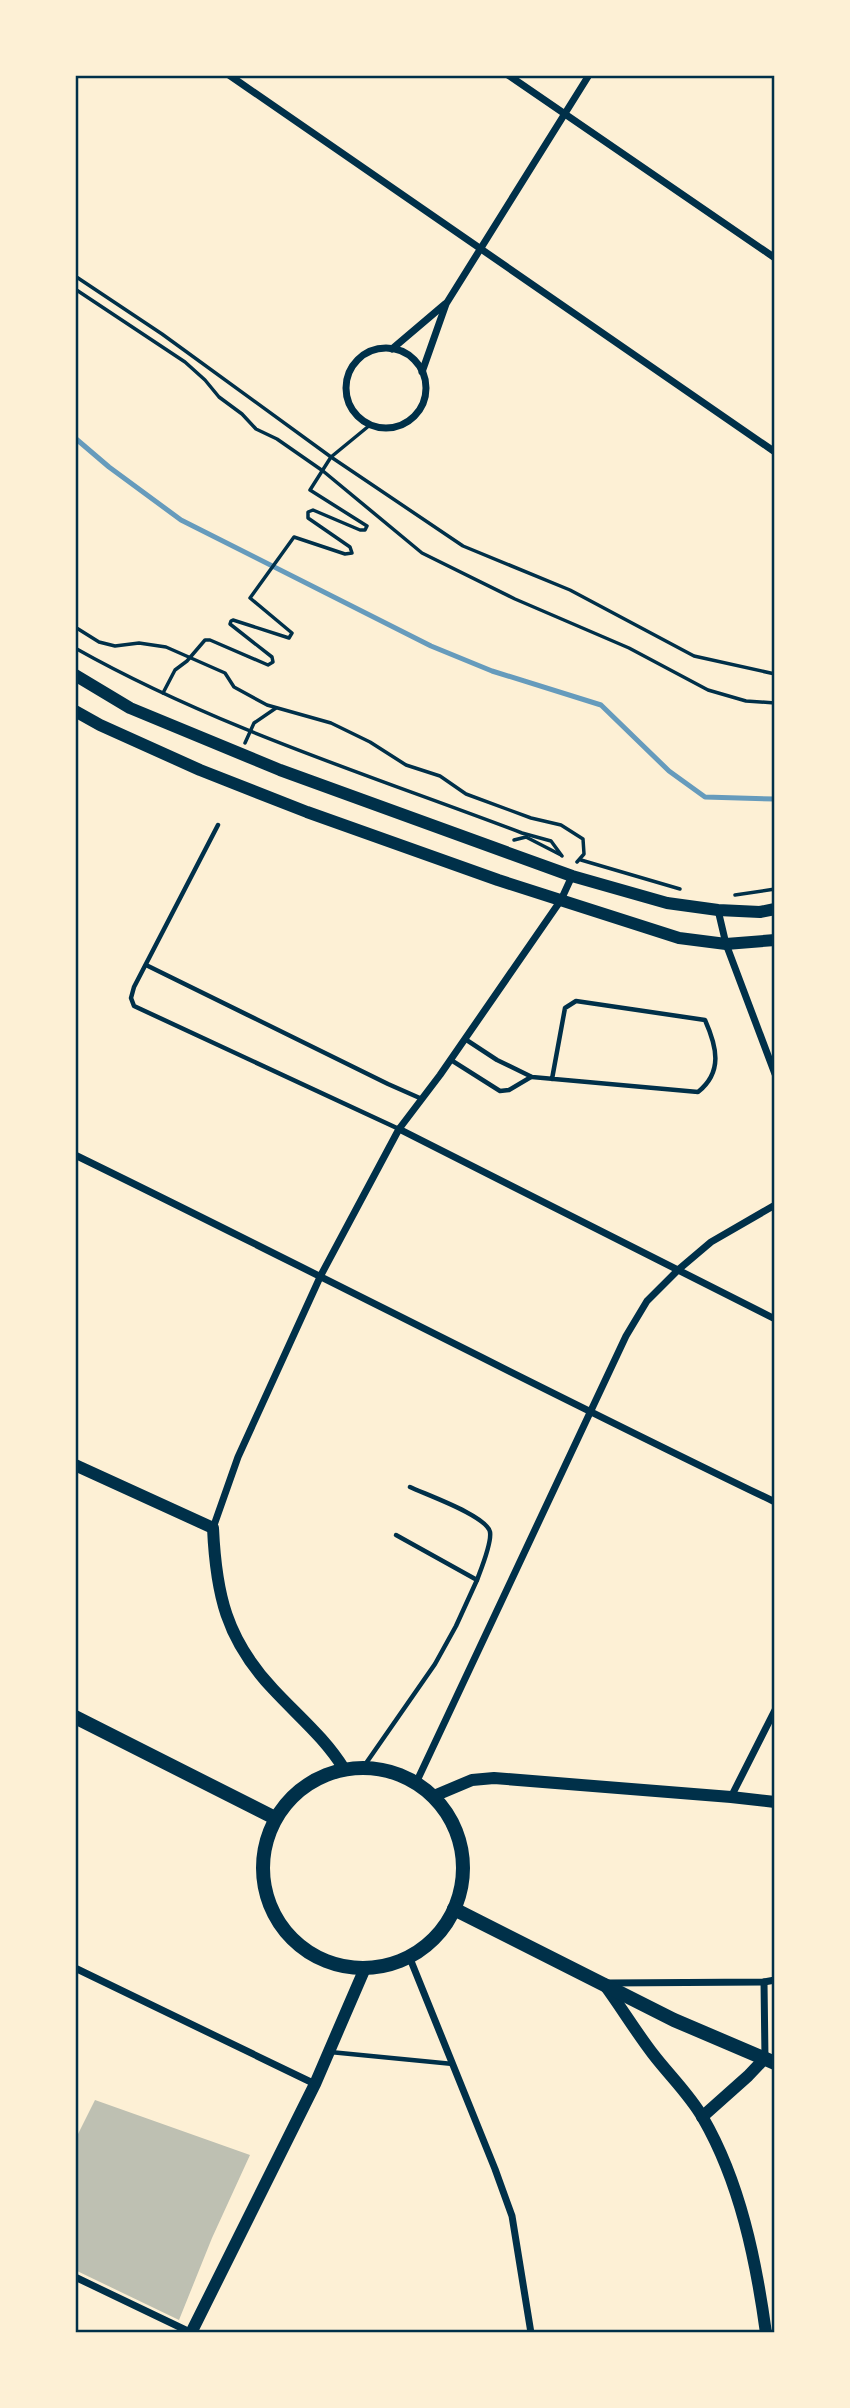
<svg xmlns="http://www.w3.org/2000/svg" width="850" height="2408" font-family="Spectral,serif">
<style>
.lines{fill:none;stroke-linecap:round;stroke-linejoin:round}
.stream{stroke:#669bbc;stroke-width:5}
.building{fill:#bec0b2}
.path{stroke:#003049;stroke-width:3.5}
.service{stroke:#003049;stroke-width:4.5}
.minor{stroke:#003049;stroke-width:7}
.tertiary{stroke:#003049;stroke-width:12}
.secondary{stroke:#003049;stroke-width:14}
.neatline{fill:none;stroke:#003049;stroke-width:2.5}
</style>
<rect width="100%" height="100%" fill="#fdf0d5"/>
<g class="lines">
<!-- stream -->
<polyline class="stream" points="75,438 109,467 181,520 431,646 492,671 601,705 669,771 705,797 775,799"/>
</g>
<!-- building -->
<polygon class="building" points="95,2100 250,2155 212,2238 179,2320 75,2270 75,2140"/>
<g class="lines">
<!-- path -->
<g class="path">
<polyline points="75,276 162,334 331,457 463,546 570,590 694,656 775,674"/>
<polyline points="75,289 185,362 205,380 219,397 242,414 256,429 277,439 323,471 422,553 515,599 629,648 708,690 746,701 775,703"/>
<polyline points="75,627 99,642 115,646 139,643 166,647 225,673 234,687 267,705 331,723 370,742 406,765 440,776 466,794 531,818 561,825 583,839 584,854 577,862"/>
<path d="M75,648c140,79 297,128 447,185l29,8 11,15"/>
<polyline points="163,693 175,670 187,661 205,640 210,640 268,665 273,662 272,657 230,624 231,621 233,620 289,638 292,633 250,598 294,537 345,554 352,553 350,547 308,518 308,512 313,510 360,530 365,530 367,526 310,490 331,457 370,425"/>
<polyline points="245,743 254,723 276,708"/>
<polyline points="514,840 526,837 561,855"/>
<polyline points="581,860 680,889"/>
<polyline points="735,895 775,889"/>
</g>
<!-- service -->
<g class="service">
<polyline points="218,825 134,987 131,998 134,1006 399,1129"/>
<polyline points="146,965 388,1084 422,1099"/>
<path d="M465,1039l32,21 35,17 166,15c25,-20 19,-45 7,-72l-129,-19 -11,7 -13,71"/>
<polyline points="451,1060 500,1091 509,1090 531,1077"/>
<path d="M410,1487c17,8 77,29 80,45 2,11 -9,37 -13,48"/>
<polyline points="362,1769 435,1664 456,1626 477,1580 396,1535"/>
<polyline points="330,2052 453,2064"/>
</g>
<!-- minor -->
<g class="minor">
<polyline points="229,75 775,452"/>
<polyline points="508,75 775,258"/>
<circle cx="386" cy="388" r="40"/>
<polyline points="392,349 445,304"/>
<polyline points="422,372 446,304 589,75"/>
<polyline points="718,910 726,944 775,1074"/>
<polyline points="399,1129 775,1319"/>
<path d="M75,1155c234,114 465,234 700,347"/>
<polyline points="213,1528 238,1457 321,1275 399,1129 440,1075 561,900 572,876"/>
<polyline points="416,1783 626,1336 647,1301 678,1270 711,1242 775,1205"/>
<polyline points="731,1797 775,1710"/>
<polyline points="409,1956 495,2169 512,2216 531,2333"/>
<polyline points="75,1968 315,2084"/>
<polyline points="764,1982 765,2058"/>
<polyline points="608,1983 764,1982 775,1980"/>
<polyline points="75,2277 192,2333"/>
</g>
<!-- tertiary -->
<g class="tertiary">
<polyline points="75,675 130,708 280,770 572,876 667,903 718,910 760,912 775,909"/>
<polyline points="75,711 100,725 200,770 307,812 498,880 679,938 726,944 775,940"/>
<path d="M75,1465l138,63c3,66 13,111 60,161 25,27 52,49 71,80"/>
<polyline points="434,1796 472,1780 494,1778 731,1797 775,1802"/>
<path d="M604,1984c17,23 32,48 49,70 16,21 37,41 50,64 37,64 53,142 63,215"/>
<polyline points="702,2117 748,2076 765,2058"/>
<polyline points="191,2333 315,2084 365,1968"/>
</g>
<!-- secondary -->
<g class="secondary">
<polyline points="75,1717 275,1818"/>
<circle cx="363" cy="1868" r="100"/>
<polyline points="454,1909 674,2020 775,2063"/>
</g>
</g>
<!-- border -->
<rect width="850" height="2408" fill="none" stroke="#fdf0d5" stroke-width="154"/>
<rect x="77" y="77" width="696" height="2254" class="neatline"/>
</svg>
